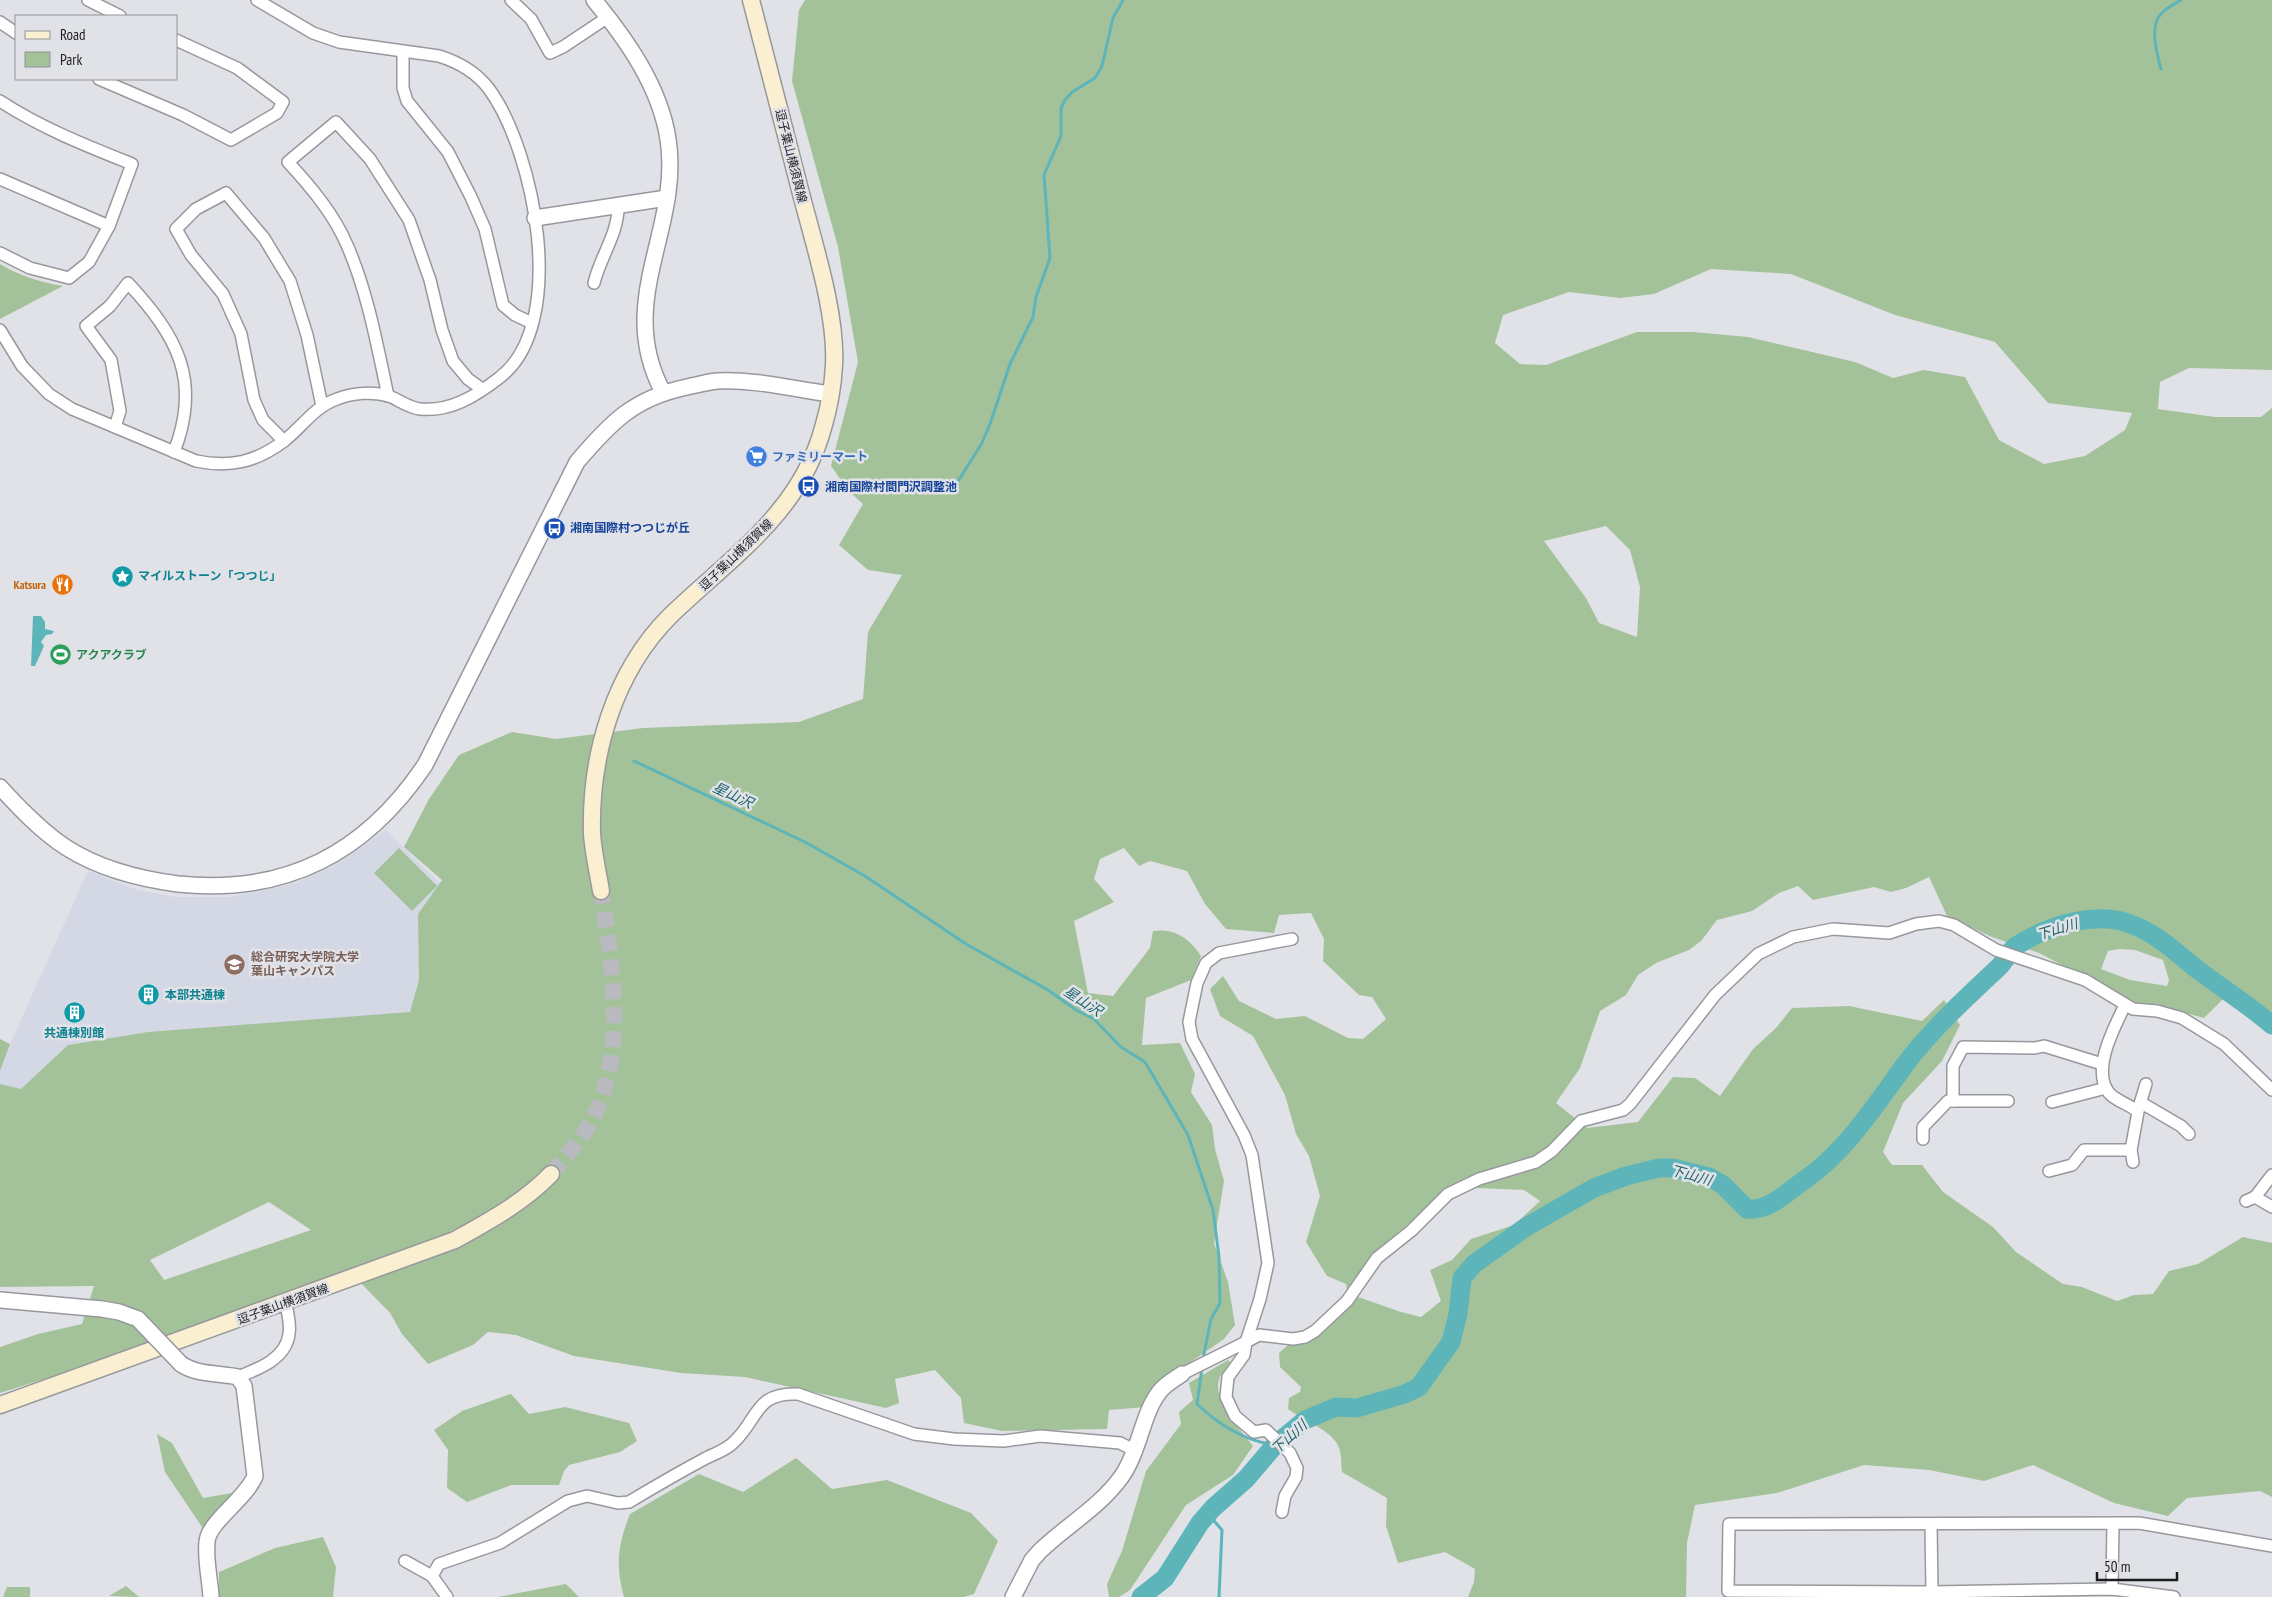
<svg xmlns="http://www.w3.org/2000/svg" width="2272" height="1597" font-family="'PT Sans Narrow','Noto Sans JP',sans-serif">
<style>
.built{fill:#d3d8e4}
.green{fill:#a4c299;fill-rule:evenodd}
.water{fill:#5db5ba}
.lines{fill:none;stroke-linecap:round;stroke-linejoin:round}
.stream{stroke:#5db5ba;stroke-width:3}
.river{stroke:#5db5ba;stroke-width:19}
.secondary-tunnel{stroke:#b9bac0;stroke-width:16;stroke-dasharray:16 8;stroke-linecap:butt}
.minor-casing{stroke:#96989d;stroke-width:14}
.tertiary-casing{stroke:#96989d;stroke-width:18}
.secondary-casing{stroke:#96989d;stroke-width:19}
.minor{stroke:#fff;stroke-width:11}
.tertiary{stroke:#fff;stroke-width:15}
.secondary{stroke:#faefd0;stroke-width:16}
.tertiary-bridge-casing{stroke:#96989d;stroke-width:18;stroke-linecap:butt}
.tertiary-bridge{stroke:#fff;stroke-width:15}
.labels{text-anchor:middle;stroke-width:5;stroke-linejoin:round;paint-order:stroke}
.street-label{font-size:12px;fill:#1b1c1e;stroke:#e1e2e8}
.shop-label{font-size:12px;font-weight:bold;fill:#366cbe;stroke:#e1e2e8;text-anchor:start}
.transit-label{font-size:12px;font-weight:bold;fill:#164399;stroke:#e1e2e8;text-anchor:start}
.culture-label{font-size:12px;font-weight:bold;fill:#0d838f;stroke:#e1e2e8;text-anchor:start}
.food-label{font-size:12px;font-weight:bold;fill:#c56008;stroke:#e1e2e8;text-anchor:end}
.leisure-label{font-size:12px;font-weight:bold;fill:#27864d;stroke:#e1e2e8;text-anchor:start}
.education-label{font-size:12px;font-weight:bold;fill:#785e54;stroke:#e1e2e8;text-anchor:start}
.water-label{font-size:14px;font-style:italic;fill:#1a6367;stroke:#e1e2e8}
</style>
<rect width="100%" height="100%" fill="#e1e2e8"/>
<!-- built -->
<polygon class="built" points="386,830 445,888 427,1013 0,1096 0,1066 88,871 138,890 175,897 230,897 293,884 332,867"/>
<!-- green -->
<g class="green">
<path d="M805,0h1467v370l-83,-2 -29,14 -2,27 57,8h46l11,-9v612l-40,-30 -28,28 -52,-14 -17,-1 -96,-50 -47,-16 -45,-21 -18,-39 -23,11 -15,4 -17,-5 -61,13 -15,-14 -19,7 -27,18 -35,9 -16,21 -12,9 -33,13 -18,12 -12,20 -26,16 -20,57 -24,35 31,25 51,-6 35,-45 22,1 25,18 33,-47 23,-21 16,-20 57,-2 73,15 22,-21 16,25 -18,36 -39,42 -20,49 9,13h30l21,27 50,35 23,25 47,32 19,3 35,14 17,-6 19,-1 16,-23 29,-7 45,-27 29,6v254l-12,-6 -73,7 -19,18 -54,-13 -81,-38 -49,16 -55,-11 -65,-5 -87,28 -82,12 -8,38 -1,54h-218l6,-15 1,-13 -30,-17 -47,11 -12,-37 1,-28 -45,-26c-1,-7 0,-17 -3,-24 -6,-18 -37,-28 -51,-39l1,-11 11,-6 1,-5 -21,-20 -1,-14 8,-7 42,-20 21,-20 -4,-22 -19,-8 -21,-34 14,-46 -11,-40 -13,-22 -11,-39 -32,-59 -33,-20 -10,-27 13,-13 16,25 37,18 29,-3 43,22 15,1 23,-20 -14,-22 -13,-2 -36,-34 1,-22 -13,-26 -32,2 -5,18 -48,-4 -21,-25 -18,-33 -37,-10 -11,5 -15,-18 -24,11 -6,20 20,23 -40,19 14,72 25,3 37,-48 3,-17c22,-3 36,7 48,25l-10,24 -45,18 -4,47 38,-2 15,31 -4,18 21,33 3,24 9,32 -10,62 14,39 7,43 -11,14 -59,41 -19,27 -37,3 -2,19 -105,2 -38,-8 -3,-25 -26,-28 -40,9 4,24 -13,5 -141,-31 -64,-4 -107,-17 -58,-21 -28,-3 -15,13 -45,19 -26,-30 -12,-21 -32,-33 -358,113v-46l38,-13 44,-10 12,-38 -94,1v-203l21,5 47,-44 80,-13 262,-20 9,-32 -1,-66 24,-34 -38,-33 25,-48 30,-44 53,-23 44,7 87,-11 156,-6 64,-23 5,-67 34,-57 -34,-5 -29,-25 24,-41 -15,-14 -17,-24 27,-104 -20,-115 -46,-166 7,-71zM1711,269l80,5 104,41 100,27 53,61 84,10 -7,17 -40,26 -41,8 -45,-24 -34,-63 -41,-7 -31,8 -38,-16 -107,-25 -55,-5h-56l-91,33 -26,-1 -25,-21 8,-28 66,-23 51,6 34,-4zM1606,526l24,24 10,37 -3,50 -38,-14 -13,-25 -42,-57zM2120,949l15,1 28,10 6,20 -2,6 -37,-6 -29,-11 7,-18zM1451,1187l73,3 16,11 -26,24 -43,14 -19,21 -22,10 11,31 -20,16 -20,-5 -43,-15 -4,-14 26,-35zM269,1202l42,28 -147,50 -14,-20z"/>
<path d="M0,264c20,12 40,18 63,22l-63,33z"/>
<polygon points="399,848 437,886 412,911 374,873"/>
<polygon points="0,1039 10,1044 0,1071"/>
<path d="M1228,1360l3,3c-3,4 -7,8 -10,12 -13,22 20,55 32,71l-20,29 -47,30 -56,85 -11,7h-10l-2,-13 15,-33 24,-80 35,-47 -2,-12 14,-12 -4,-17z"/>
<polygon points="511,1394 529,1414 565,1407 629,1423 637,1441 620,1452 569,1465 564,1471 559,1485 511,1485 467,1502 447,1488 448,1450 434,1430 462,1411"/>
<polygon points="157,1434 172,1443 203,1498 238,1492 204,1530 165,1472"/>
<path d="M796,1458l36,31 55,-9 84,33 27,28 -24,53 -10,3h-340c-9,-32 -6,-53 6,-83l69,-40 44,18z"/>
<polygon points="323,1537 336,1567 333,1597 219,1597 219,1572 275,1548"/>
<polygon points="566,1584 579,1597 498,1597"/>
<polygon points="126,1586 139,1597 109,1596"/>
<polygon points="7,1587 30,1587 30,1597 3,1597"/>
</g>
<!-- water -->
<polygon class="water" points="33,616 41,616 45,622 45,629 54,631 52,634 46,635 41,642 44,646 35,666 31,666"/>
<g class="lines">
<!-- stream -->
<g class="stream">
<path d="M2161,69c-4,-15 -12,-43 0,-55 5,-6 13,-10 20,-14"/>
<polyline points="957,483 982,443 990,424 1010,364 1033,317 1036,297 1050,258 1044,175 1061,136 1061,108 1065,100 1072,92 1095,78 1102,66 1113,18 1123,0"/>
<polyline points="634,761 805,842 865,876 966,944 1048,990 1076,1010 1094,1019 1121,1047 1145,1062 1188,1135 1213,1210 1219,1257 1220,1303 1211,1319 1203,1359"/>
<path d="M1202,1368l-5,36c22,21 48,37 78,41"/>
<polyline points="1208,1514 1222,1530 1219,1597"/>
</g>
<!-- river -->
<path class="river" d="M1141,1597l24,-19 35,-55 13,-15 33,-29 29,-34 30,-25 31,-13 21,1 48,-14 14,-7 32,-45 7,-28 4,-36 12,-14 52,-37 68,-39 32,-12 33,-8h14l36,9 14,8 24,24c22,2 39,-16 56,-28 43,-29 73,-77 104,-119 27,-35 60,-65 92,-95 6,-6 10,-16 17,-21 33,-21 83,-38 122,-19 23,10 44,31 64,46 23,17 48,33 70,52"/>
<!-- secondary-tunnel -->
<path class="secondary-tunnel" d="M551,1174c14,-18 33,-37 43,-58 33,-71 18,-150 7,-225"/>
<defs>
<g id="minor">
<polyline points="88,0 120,16"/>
<polyline points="511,0 531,19 550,53 563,47 608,17"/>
<polyline points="0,22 16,33"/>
<polyline points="403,52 403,88 407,101 448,152 471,197 485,229 503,305 515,315 532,323"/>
<polyline points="99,79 183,115 231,140 277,113 283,102 237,68 176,40"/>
<path d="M0,101c41,27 87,45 132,63l-23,62"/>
<polyline points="0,179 109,226 89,262 69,278 30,268 0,253"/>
<path d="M594,283c6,-26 25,-50 24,-78"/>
<path d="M0,330l22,36 27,28 23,15 124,52c34,7 60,1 88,-20 18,-14 30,-34 53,-42 15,-6 36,-8 52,-3 10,4 20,12 31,13 30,3 56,-13 79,-31 71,-53 35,-228 -10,-289 -12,-16 -31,-27 -50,-33l-100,-14 -26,-9 -56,-33"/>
<path d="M388,396c-11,-51 -20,-103 -41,-151 -13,-31 -37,-59 -59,-83l48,-40 34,37 39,61 21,60 12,50 11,31 15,18 14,10"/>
<path d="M115,427l5,-16 -9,-51 -25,-34 24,-20 18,-23c49,53 74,97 46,169"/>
<polyline points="284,441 263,420 254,400 241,334 223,294 191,255 176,229 196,209 226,193 264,238 290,281 307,335 322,406"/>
<path d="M2125,1005c-11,23 -34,65 -16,88 8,9 21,11 29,19l-7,38 2,12"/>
<polyline points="2008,1101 1953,1101 1953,1066 1963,1047 2035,1048 2044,1046 2102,1064"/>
<polyline points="2052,1102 2106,1088"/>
<polyline points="2139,1107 2146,1084"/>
<polyline points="2135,1109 2145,1105 2181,1126 2189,1134"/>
<polyline points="1923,1139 1923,1127 1948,1101 1953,1101"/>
<polyline points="2049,1171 2072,1165 2084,1150 2131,1150"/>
<polyline points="2255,1197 2272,1175"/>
<polyline points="2246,1201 2255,1197 2272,1207"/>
<polyline points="1182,1374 1246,1342 1260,1299 1268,1263 1252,1155 1244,1135 1192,1039 1189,1022 1197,983 1206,963 1219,953 1292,939"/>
<path d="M238,1377c20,-8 48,-18 51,-43 2,-10 -2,-22 -3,-31"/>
<polyline points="1282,1512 1285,1496 1296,1477 1297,1468 1290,1453 1266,1430 1254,1432 1235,1416 1226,1397 1228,1377 1244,1355 1246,1342 1259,1335 1293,1339 1305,1337 1315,1331 1347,1301 1377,1258 1411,1231 1448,1194 1479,1179 1536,1162 1552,1151 1581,1121 1623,1110 1630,1104 1715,995 1758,954 1793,937 1833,929 1889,933 1916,924 1939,921 1954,925 1996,950 2085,980 2133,1009 2157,1011 2182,1018 2224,1044 2272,1090"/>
<polyline points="1931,1525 1932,1592"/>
<polyline points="405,1561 432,1576 447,1597"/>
<path d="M432,1576l7,-12 61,-21 68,-42 19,-5 31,7 11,-1c25,-15 51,-30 77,-44 10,-5 21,-8 29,-17 24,-24 21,-49 63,-47l116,40 40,5 50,2 36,-5 80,7 16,8"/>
<polyline points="2112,1589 2113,1524"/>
<polyline points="2174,1597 2112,1589 1932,1592 1728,1591 1729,1524 2139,1523 2272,1546"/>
</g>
<g id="tertiary">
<path d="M594,0c33,40 66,87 74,139 14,90 -54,162 -5,253"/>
<polyline points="535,218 667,198"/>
<path d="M0,787c20,22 42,45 67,61 33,21 73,31 111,36 107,11 187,-30 247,-119l152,-303c34,-40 57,-64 110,-75 10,-2 20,-5 30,-6 37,-2 76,8 113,13"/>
<polyline points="0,1300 102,1309 119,1312 138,1319"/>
<path d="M181,1364c16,11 38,9 57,13l6,9 11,90c-9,23 -47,46 -48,66 -2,17 3,37 4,55"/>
<path d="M1013,1597l19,-37 8,-9c27,-26 60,-44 82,-75 18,-26 21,-66 39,-86 6,-7 14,-11 21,-16"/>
</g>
<g id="secondary">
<path d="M601,891c-3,-19 -8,-39 -9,-58 -2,-78 22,-161 78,-217 60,-58 130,-103 153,-188 6,-20 10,-43 11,-63 3,-54 -23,-130 -36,-183 -16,-61 -31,-121 -47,-182"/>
<path d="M0,1405l455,-165c34,-19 68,-37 96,-66"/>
</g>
</defs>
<!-- minor casing -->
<use href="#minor" class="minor-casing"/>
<!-- tertiary casing -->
<use href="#tertiary" class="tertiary-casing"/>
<!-- secondary casing -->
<use href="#secondary" class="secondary-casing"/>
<!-- minor -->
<use href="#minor" class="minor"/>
<!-- tertiary -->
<use href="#tertiary" class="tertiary"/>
<!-- secondary -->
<use href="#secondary" class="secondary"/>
<defs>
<polyline id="tertiary-bridge" points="138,1319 181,1364"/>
</defs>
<!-- tertiary-bridge casing -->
<use href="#tertiary-bridge" class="tertiary-bridge-casing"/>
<!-- tertiary-bridge -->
<use href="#tertiary-bridge" class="tertiary-bridge"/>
</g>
<!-- icons -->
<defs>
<symbol id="supermarket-disc" viewBox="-11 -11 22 22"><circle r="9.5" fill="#3f7fe0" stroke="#e1e2e8"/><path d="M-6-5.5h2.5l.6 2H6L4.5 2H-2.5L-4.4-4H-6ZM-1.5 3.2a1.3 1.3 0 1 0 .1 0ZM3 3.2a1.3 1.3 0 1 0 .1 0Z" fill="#fff"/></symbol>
<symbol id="bus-disc" viewBox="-11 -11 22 22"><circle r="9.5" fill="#1a4fb4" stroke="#e1e2e8"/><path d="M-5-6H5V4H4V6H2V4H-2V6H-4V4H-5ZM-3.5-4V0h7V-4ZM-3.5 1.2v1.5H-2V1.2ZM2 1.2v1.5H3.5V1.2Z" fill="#fff"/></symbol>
<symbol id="sight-disc" viewBox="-11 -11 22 22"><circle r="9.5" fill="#0f9aa8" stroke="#e1e2e8"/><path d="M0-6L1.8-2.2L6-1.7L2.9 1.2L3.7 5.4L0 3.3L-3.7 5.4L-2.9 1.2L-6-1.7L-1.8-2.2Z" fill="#fff"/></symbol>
<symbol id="restaurant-disc" viewBox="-11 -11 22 22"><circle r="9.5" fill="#e8710a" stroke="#e1e2e8"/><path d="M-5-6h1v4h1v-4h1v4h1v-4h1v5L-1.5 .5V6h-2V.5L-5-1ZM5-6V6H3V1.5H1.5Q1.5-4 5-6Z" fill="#fff"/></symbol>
<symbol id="stadium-disc" viewBox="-11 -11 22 22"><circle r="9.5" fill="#2e9e5b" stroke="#e1e2e8"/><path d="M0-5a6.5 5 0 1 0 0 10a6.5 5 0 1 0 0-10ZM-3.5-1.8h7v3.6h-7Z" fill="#fff"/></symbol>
<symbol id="university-disc" viewBox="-11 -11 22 22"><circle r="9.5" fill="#8d6e63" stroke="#e1e2e8"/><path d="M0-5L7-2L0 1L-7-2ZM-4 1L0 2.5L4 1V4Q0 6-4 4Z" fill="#fff"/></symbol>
<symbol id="building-disc" viewBox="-11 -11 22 22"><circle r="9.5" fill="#0f9aa8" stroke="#e1e2e8"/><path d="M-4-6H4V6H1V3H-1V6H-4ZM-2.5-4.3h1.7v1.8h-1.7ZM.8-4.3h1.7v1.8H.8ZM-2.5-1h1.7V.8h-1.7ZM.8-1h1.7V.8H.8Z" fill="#fff"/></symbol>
</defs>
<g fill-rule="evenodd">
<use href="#supermarket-disc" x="744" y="444" width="25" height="25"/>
<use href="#bus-disc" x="796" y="474" width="25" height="25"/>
<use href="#bus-disc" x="542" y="516" width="25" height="25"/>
<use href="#sight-disc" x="110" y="564" width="25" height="25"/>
<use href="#restaurant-disc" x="50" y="572" width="25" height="25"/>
<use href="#stadium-disc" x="48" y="642" width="25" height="25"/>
<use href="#university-disc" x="222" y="952" width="25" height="25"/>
<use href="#building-disc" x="136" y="982" width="25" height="25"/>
<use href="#building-disc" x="62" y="1000" width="25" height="25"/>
</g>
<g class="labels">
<!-- street labels -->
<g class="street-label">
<text transform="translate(791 156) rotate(76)" y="4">逗子葉山横須賀線</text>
<text transform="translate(736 555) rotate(-44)" y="4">逗子葉山横須賀線</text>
<text transform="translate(283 1304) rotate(-20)" y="4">逗子葉山横須賀線</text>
</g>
<!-- shop labels -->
<g class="shop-label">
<text x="772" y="461">ファミリーマート</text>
</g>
<!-- transit labels -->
<g class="transit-label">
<text x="825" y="491">湘南国際村間門沢調整池</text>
<text x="570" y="532">湘南国際村つつじが丘</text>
</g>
<!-- culture labels -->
<g class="culture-label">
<text x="138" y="580">マイルストーン「つつじ」</text>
<text x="165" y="999">本部共通棟</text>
<text x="74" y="1037" text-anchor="middle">共通棟別館</text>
</g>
<!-- food labels -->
<g class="food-label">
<text x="46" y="589">Katsura</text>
</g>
<!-- leisure labels -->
<g class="leisure-label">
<text x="76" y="659">アクアクラブ</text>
</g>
<!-- education labels -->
<g class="education-label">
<text x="251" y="961">総合研究大学院大学<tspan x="251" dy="14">葉山キャンパス</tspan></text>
</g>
<!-- water labels -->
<g class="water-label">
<text transform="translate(733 795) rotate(25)" y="5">星山沢</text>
<text transform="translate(2057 929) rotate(-17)" y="5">下山川</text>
<text transform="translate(1083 1001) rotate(33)" y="5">星山沢</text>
<text transform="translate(1691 1175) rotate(15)" y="5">下山川</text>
<text transform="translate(1289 1437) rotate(-42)" y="5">下山川</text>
</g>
</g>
<!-- legend -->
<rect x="15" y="15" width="162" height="65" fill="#e1e2e8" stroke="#929397"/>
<rect x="25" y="31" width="25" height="8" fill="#faefd0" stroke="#929397"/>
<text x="60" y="40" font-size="15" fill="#1b1c1e">Road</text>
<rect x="25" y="52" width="25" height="15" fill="#a4c299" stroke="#929397"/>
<text x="60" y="65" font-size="15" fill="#1b1c1e">Park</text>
<!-- scale -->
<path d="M2097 1572v8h80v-8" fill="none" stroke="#1b1c1e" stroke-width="2.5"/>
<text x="2104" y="1572" font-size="15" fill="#1b1c1e" stroke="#e1e2e8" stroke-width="4" paint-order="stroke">50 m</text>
</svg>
